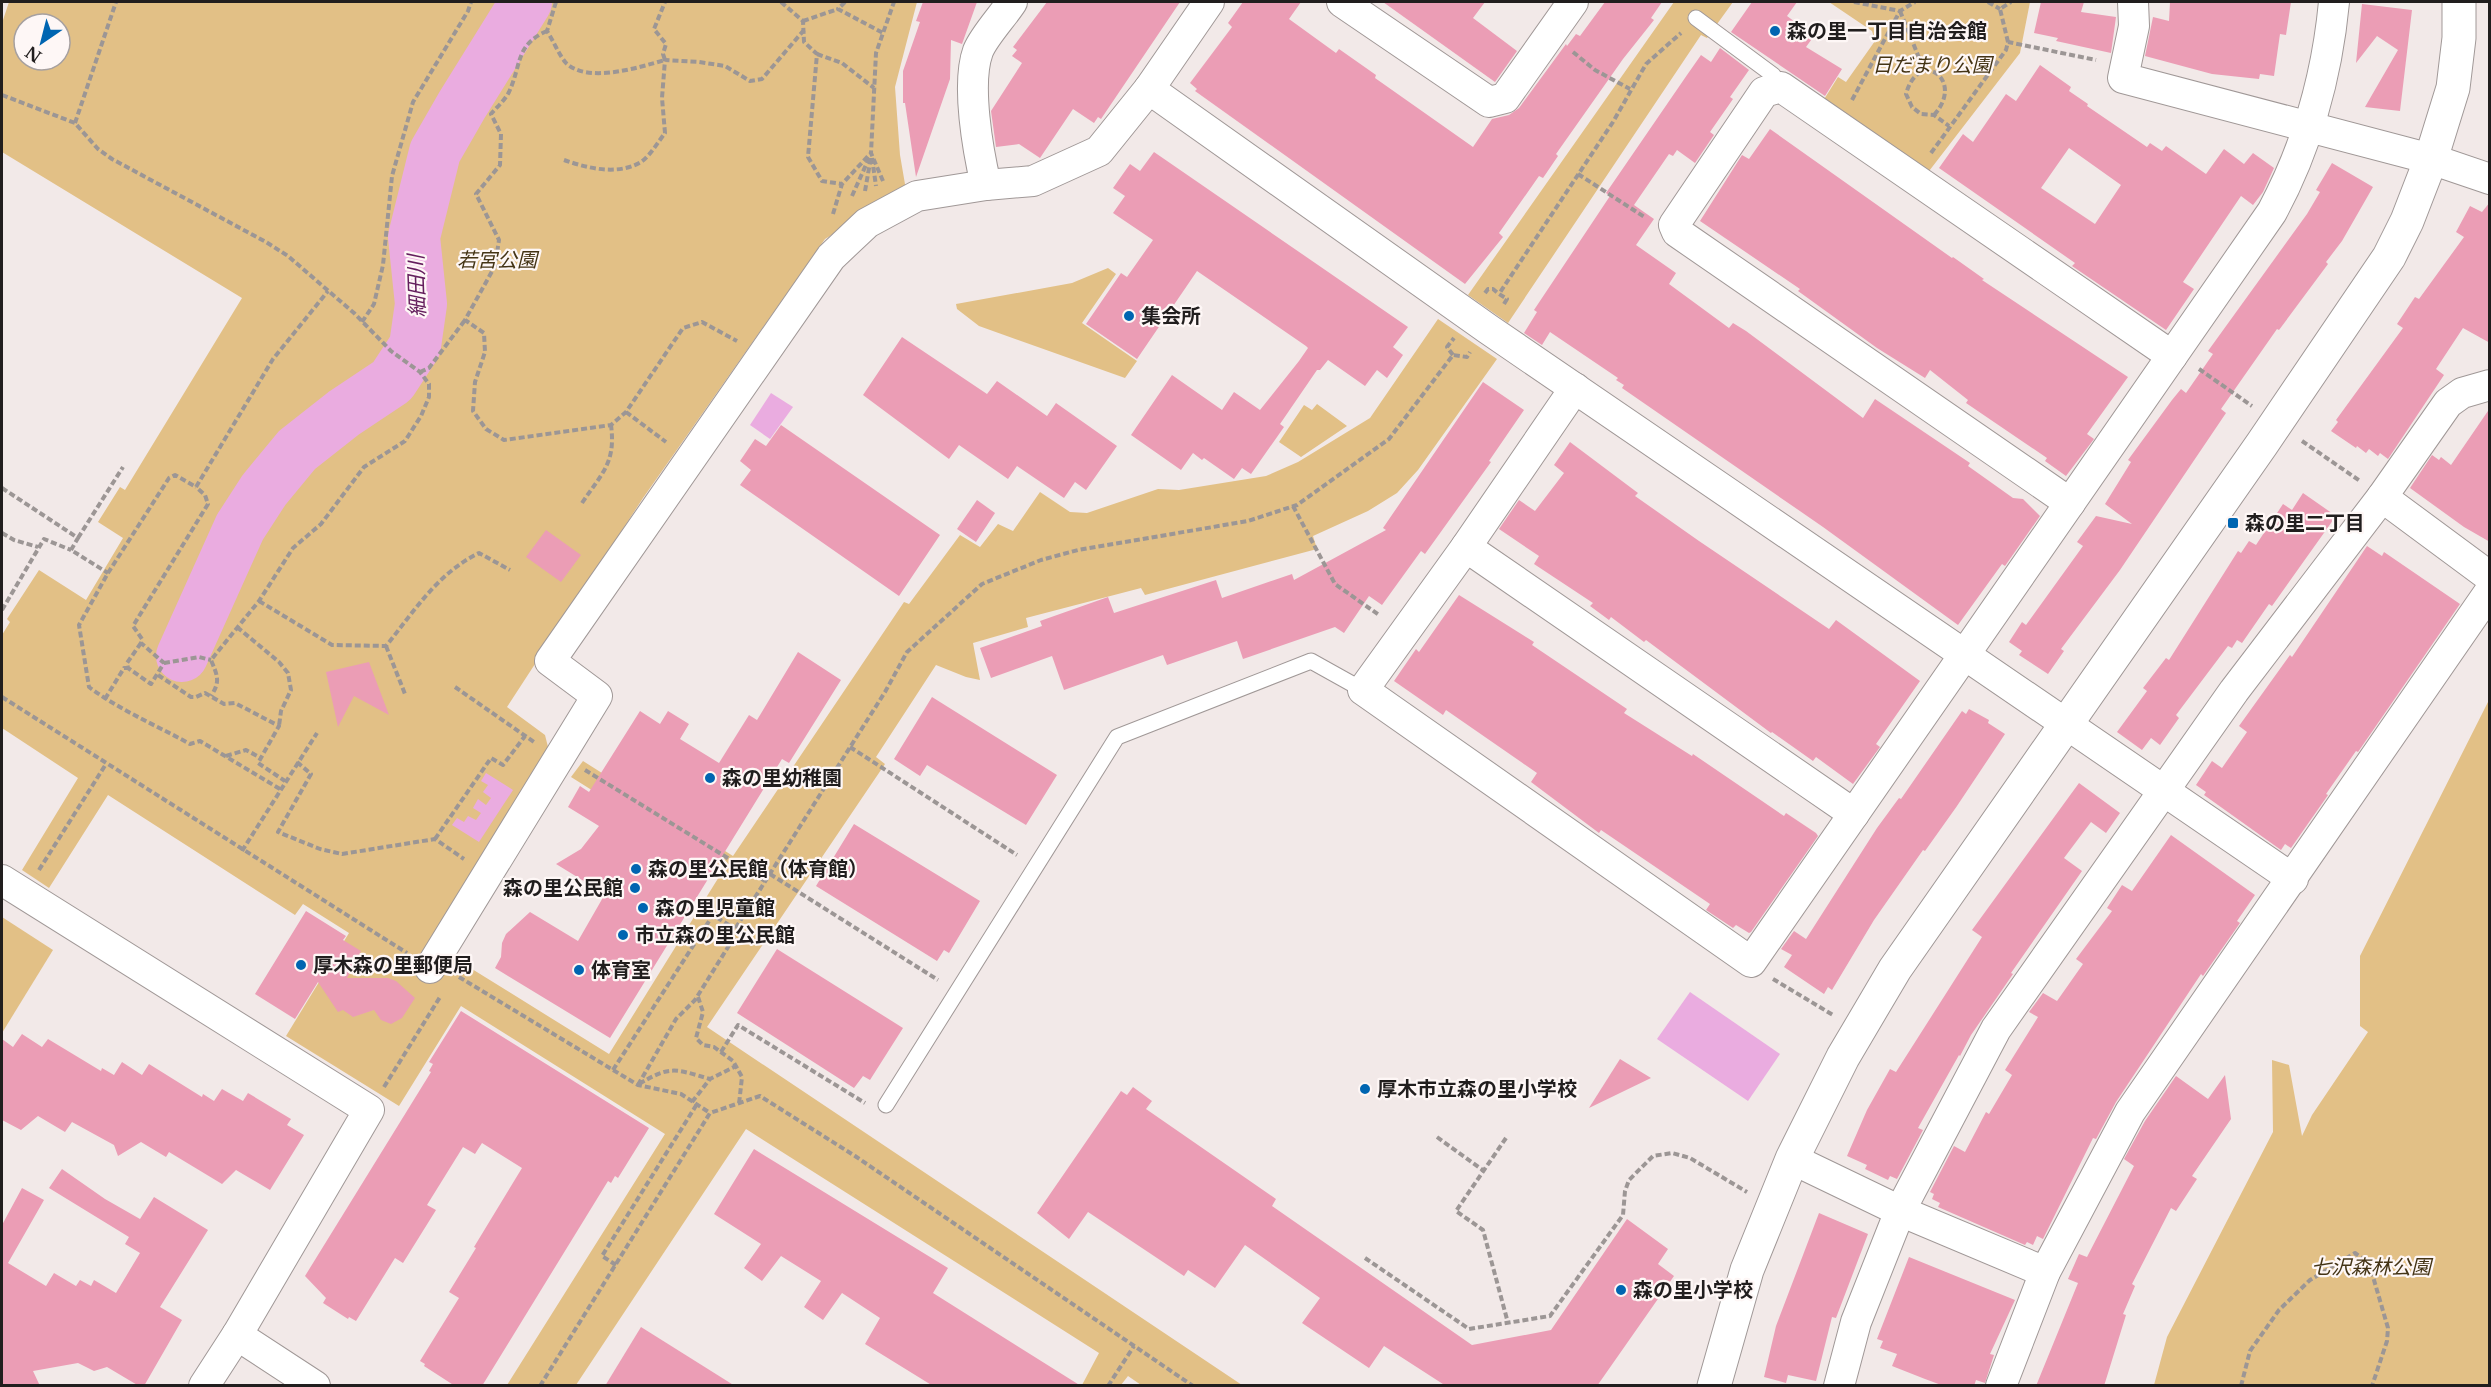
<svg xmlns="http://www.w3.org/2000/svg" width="2491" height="1387" font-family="'Libre Baskerville','Noto Sans JP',serif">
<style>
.green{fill:#e2c086;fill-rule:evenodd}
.water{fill:#eaace0}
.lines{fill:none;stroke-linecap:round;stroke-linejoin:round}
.river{stroke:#eaace0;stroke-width:52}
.building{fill:#eb9db5;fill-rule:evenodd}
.service-casing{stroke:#a09897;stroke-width:17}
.minor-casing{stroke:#a09897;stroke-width:32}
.tertiary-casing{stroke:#a09897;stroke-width:35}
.path{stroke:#9c9695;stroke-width:4;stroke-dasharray:6 3;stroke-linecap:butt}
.service{stroke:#fff;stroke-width:15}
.minor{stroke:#fff;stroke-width:30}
.tertiary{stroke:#fff;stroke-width:33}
.poi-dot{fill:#0065b1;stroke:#fef7f6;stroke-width:2}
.labels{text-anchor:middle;stroke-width:4.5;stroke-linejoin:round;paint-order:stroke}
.poi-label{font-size:20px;font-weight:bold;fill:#211e1e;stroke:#fef7f6;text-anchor:start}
.park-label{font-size:20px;font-style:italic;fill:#443415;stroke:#fef7f6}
.water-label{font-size:21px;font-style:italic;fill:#641e5d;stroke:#fef7f6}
</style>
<rect width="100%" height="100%" fill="#f2e9e8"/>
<!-- green -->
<g class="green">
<path d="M9,2h908l-22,85 5,68 6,35 -81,49 -182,259 -136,209 38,28 4,16 -119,192 179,111 113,-182 -151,-95 12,-16 150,95 171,-254 5,2 51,-69 20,12 18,-23 15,7 27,-39 30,20 17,1 71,-24 21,1 87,-14 32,-14 72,-44 68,-99 59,40 -79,111 -21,23 -29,18 -55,25 4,13 -172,46 -4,-7 -115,30 2,9 -55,16 7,37 -14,-3 -30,-12 -60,92 9,7 -178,263 535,358h-101l-13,-9 -7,9h-39l17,-32 -353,-224 -170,256h-69l158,-251 -204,-128 -62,100 -113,-70 63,-103 -46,-29 -8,11 -187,-120 -59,93 -27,-18 56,-92 -76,-50v-93l8,-13 -3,-3 32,-49 47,30 37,-62 -25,-16 22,-35 5,3 117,-192 -240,-146v-129zM24,24h36v36h-36z"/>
<polygon points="1674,2 1733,2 1707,38 1701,35 1508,323 1468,295"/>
<polygon points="1829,2 2030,2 2020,53 1926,175 1823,101 1838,77 1846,82 1875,41 1872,31"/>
<polygon points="1108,268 1116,274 1082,323 1137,361 1125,378 979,326 957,309 956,304 1072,283"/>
<polygon points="1317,404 1347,426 1301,457 1279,442 1304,405 1312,410"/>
<polygon points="2489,700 2489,1385 2154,1385 2167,1337 2273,1132 2272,1060 2289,1065 2302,1136 2312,1115 2368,1032 2360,1026 2360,956"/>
<polygon points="2,917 53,950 2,1033"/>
</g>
<!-- water -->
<g class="water">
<polygon points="771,393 793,407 770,439 750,425"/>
<polygon points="486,773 513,790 479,842 452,825 457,818 464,822 468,816 476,820 481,813 473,808 478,799 486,805 491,798 483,792 488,785 481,781"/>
<polygon points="1690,992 1780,1054 1748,1101 1657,1039"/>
</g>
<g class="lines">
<!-- river -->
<polyline class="river" points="182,656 240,527 264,490 297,450 344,413 392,381 415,346 421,304 414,237 435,152 462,105 526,2"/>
</g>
<!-- building -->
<g class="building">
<polygon points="923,2 977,2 962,44 951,40 950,79 916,177 905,103 903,103 903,71 920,22 916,21"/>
<polygon points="1047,2 1180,2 1101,119 1098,117 1094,123 1073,109 1040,158 1019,144 996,147 991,111 1022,63 1012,56 1017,50 1013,47"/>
<polygon points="1243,2 1301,2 1289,19 1336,53 1339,49 1376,75 1375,78 1473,147 1492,119 1509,115 1519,108 1566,44 1567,46 1576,34 1580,36 1605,2 1662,2 1651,18 1654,20 1623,59 1556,154 1558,156 1543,178 1539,176 1499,233 1503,237 1465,284 1195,91 1197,89 1190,83 1232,27 1228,23"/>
<polygon points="1383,2 1485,2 1473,18 1517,51 1495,82"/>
<polygon points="1752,2 1797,2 1787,16 1814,36 1806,47 1842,69 1825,96 1731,32"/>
<polygon points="2041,2 2084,2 2081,12 2116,17 2111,53 2056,41 2058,38 2034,33"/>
<polygon points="2170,2 2291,2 2286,35 2280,34 2274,76 2260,74 2259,79 2212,74 2145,56 2153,17 2169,21"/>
<polygon points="2362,4 2412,10 2400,111 2365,107 2398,50 2377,36 2356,63"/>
<polygon points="1720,48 1749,70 1730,97 1733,99 1710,132 1714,135 1695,163 1677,150 1673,156 1669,154 1634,205 1654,219 1636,245 1676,273 1669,284 1729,328 1733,323 1746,331 1863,418 1875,399 1970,463 1968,466 2013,498 2023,499 2040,516 2005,566 2002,564 1958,625 1823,527 1622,388 1624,385 1616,380 1618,378 1550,332 1542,345 1524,333 1537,312 1534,310 1610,196 1606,193 1687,75 1701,55 1711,62"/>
<path d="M2040,65l31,22 -2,4 19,13 -1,2 60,41 3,-4 12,8 4,-5 40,28 18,-25 20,15 9,-11 21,15 -11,24 -10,13 -12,-9 -58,86 11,7 -28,41 -94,-64 3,-3 -136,-95 24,-34 10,8 33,-48 10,7zM2069,148l52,37 -26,39 -54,-36z"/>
<polygon points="1770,129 1952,258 1953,257 1984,279 1982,280 2128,377 2087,434 2094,439 2066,476 2045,461 2047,458 1966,403 1968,400 1930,370 1925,378 1877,348 1798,291 1800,289 1700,221 1742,155 1749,159"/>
<polygon points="1154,152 1408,327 1393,347 1403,355 1387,378 1377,370 1365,386 1328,360 1320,370 1317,370 1280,424 1284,427 1251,474 1242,468 1234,479 1204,458 1202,460 1193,453 1181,470 1131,435 1172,375 1222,410 1234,392 1260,410 1299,361 1308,348 1306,346 1197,271 1137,359 1086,324 1121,273 1127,277 1153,240 1113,213 1125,196 1113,188 1130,164 1140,171"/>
<polygon points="2332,163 2373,187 2342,241 2326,262 2328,264 2279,330 2277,329 2221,409 2226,413 2120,570 2061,649 2064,651 2048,674 2019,655 2022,651 2009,642 2022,622 2026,625 2083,546 2077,542 2096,516 2132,524 2105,504 2131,462 2128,460 2172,400 2181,389 2186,393 2213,354 2208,351 2307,214 2320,192 2316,190"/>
<polygon points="2490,202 2490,343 2463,328 2436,369 2444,375 2388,459 2380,453 2378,456 2369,449 2366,453 2357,446 2356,448 2331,431 2338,422 2336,420 2403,328 2397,324 2415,297 2419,299 2464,237 2456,232 2470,206 2482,212"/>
<polygon points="902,337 987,394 997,381 1047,416 1056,403 1117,446 1086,490 1075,482 1064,498 1017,466 1008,479 959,445 949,459 863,395"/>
<polygon points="1483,382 1524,410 1489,461 1491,462 1425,554 1421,551 1382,605 1369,596 1344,633 1335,627 1243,659 1237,641 1167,665 1163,655 1064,690 1052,656 991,678 980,648 1042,626 1040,621 1108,597 1114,613 1216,580 1222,598 1292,574 1294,580 1386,530 1383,528"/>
<polygon points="2490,408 2490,542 2464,527 2410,488 2432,455 2439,460 2441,457 2451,465"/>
<polygon points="781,425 940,535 899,596 740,485 751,470 740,461 755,439 766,446"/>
<polygon points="1570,442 1638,493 1635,496 1699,541 1829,629 1836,620 1920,681 1876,744 1880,747 1853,784 1816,757 1813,761 1772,732 1771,733 1646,640 1644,642 1611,617 1609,620 1590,606 1593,603 1534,564 1539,556 1499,529 1519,500 1535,511 1564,473 1554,465"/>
<polygon points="2303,493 2336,516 2272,606 2269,604 2242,643 2237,640 2232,648 2228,646 2176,715 2179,718 2160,745 2151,738 2142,750 2117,732 2147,691 2143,688 2166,658 2169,660 2238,551 2241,553 2249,541 2256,545 2283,504 2292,510"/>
<polygon points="977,500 995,513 976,542 957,529"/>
<polygon points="546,530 581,555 561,582 526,557"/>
<polygon points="2367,546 2382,556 2384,552 2460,604 2358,752 2356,751 2326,794 2328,795 2291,848 2285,844 2281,850 2204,795 2206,792 2196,785 2212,761 2222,768 2247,732 2239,726 2290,655 2292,657"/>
<polygon points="1459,595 1534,642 1532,645 1627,709 1624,713 1692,756 1693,754 1784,816 1786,813 1816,833 1818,836 1751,932 1749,933 1736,925 1733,928 1706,910 1710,904 1601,830 1599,833 1531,782 1537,773 1446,710 1443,715 1394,681 1416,649 1419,652"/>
<polygon points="798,652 841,680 789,763 782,759 610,1038 495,968 501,957 502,943 506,934 530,912 578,941 605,894 556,864 581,849 599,826 568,807 580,786 589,792 640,711 660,724 668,711 689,724 680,739 719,763 749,715 757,720"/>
<polygon points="369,662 389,715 354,696 338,727 326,672"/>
<polygon points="932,697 1057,775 1026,825 927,765 920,776 894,759"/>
<polygon points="1969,709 1989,720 1988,723 2005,734 1957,806 1925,851 1923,850 1874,920 1832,990 1828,987 1824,994 1784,967 1792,955 1781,949 1794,931 1806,939 1877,828 1899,798 1901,799 1962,711 1966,714"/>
<polygon points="2079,783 2120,813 2106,833 2091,822 2064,858 2082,871 2011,973 2013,974 1971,1035 1960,1056 1959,1055 1918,1128 1923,1130 1897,1179 1890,1176 1888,1180 1865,1169 1867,1165 1847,1156 1867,1110 1890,1069 1896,1072 1982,937 1972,930"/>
<polygon points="854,824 980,901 949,953 944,950 937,961 816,886"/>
<polygon points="2171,835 2255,895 2237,921 2240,923 2203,976 2201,974 2116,1102 2096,1139 2093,1138 2043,1239 2037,1236 2033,1245 2027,1242 2025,1245 1938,1207 1940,1203 1932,1199 1934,1194 1930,1192 1954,1146 1965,1152 1986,1112 1989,1114 2012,1075 2005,1070 2038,1017 2029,1012 2043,993 2057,1001 2083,964 2076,959 2112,911 2107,908 2122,885 2132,891"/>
<polygon points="306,911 346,936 343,940 361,951 347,978 388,978 396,981 415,998 402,1018 391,1024 381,1020 374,1010 353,1017 343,1010 338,1012 318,982 295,1019 255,994"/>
<polygon points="777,949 903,1028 870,1080 863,1076 854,1088 737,1013"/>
<polygon points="461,1011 649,1128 618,1178 615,1176 611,1183 608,1181 482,1386 455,1386 424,1366 425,1364 420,1361 459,1298 449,1292 476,1248 474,1247 522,1168 482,1143 475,1154 463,1147 427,1205 436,1210 403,1263 395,1258 356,1321 349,1317 348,1319 323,1303 326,1298 305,1276 431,1072 429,1071 433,1064 429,1062"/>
<polygon points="22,1034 42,1047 48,1039 101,1071 102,1068 114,1075 122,1062 142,1075 149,1064 202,1097 203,1094 214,1101 222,1089 243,1101 248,1093 291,1119 287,1125 304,1135 270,1190 236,1170 222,1184 169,1152 166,1157 141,1142 118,1156 114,1145 72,1122 65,1132 38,1116 21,1130 2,1120 2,1039 13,1047"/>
<polygon points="1620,1059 1651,1078 1589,1108"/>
<polygon points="2225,1075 2231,1119 2192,1176 2197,1179 2176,1211 2171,1208 2132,1284 2135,1286 2123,1314 2126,1315 2104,1386 2036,1386 2078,1283 2068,1279 2079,1254 2087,1257 2134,1166 2124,1159 2145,1121 2176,1076 2208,1099"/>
<polygon points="1133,1087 1152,1101 1146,1109 1276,1199 1272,1206 1472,1345 1551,1330 1627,1219 1668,1249 1658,1264 1674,1276 1597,1386 1446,1386 1384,1346 1369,1368 1302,1323 1320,1298 1245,1245 1215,1288 1188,1270 1184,1276 1088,1212 1069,1239 1037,1213 1121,1091 1127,1095"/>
<polygon points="754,1149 948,1268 933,1293 1081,1386 933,1386 865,1344 880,1318 842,1293 823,1320 804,1307 821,1281 781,1256 762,1281 744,1268 761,1244 714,1214"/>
<polygon points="62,1169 105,1199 140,1219 154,1197 208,1230 160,1307 182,1320 144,1386 139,1386 107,1367 94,1371 78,1363 33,1371 40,1386 2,1386 2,1225 22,1188 44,1200 8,1263 46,1286 54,1273 76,1286 80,1280 91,1286 94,1280 116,1293 140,1253 125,1244 129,1237 49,1188"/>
<polygon points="1819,1213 1868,1234 1836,1318 1832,1317 1816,1381 1788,1375 1786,1383 1764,1377 1776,1326"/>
<polygon points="1909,1257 2015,1300 1990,1354 1994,1355 1985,1383 1976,1380 1974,1386 1944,1386 1925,1379 1892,1366 1897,1354 1880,1348 1883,1341 1877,1339"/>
<polygon points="641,1327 735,1386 605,1386"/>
</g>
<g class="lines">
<defs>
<g id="service">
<polyline points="1696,18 1773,75 1781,87"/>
<polyline points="886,1105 1117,737 1311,661 1363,690"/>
</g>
<g id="minor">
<polyline points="1342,2 1489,102 1505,98 1573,2"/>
<polyline points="2133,2 2134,26 2123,78 2431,159 2490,179"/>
<polyline points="1149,89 1488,329 2293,879"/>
<path d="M986,185c-8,-34 -20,-101 -8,-134 6,-15 25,-35 34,-49"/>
<path d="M1575,388l-109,159 -103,143 388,272 521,-750c35,-65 55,-136 62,-210"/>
<polyline points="2382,497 2490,577"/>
<polyline points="2070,503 1677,232 1674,225 1764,92 1781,87 2172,356"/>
<polyline points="1466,547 1854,814"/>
<polyline points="2,880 369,1110 237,1335 204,1386"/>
<polyline points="430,968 597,696 550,661 831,257 867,223 917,196 986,185 1033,181 1099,151 1149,89 1209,2"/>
<polyline points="1792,1159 1900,1211 2045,1272"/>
<polyline points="237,1335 315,1386"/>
<polyline points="1839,1386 1856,1322 1900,1211 1996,1029 2234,691 2382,497 2448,403 2462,393 2490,385"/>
<polyline points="2001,1386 2045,1272 2130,1112 2490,591"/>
</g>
<polyline id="tertiary" points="1714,1386 1747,1270 1792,1159 1843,1057 1895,969 2262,444 2389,257 2407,221 2431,159 2453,88 2459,38 2459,2"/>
</defs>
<!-- service casing -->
<use href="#service" class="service-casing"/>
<!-- minor casing -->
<use href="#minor" class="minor-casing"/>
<!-- tertiary casing -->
<use href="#tertiary" class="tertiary-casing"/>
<!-- path -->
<g class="path">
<path d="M556,2l-9,29c6,9 12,24 19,32 22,21 74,4 99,-3l-2,-6 3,-10 -12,-15 11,-27"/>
<polyline points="781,2 803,21 804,42 817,54 808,157 822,181 842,184"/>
<polyline points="845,2 838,9 883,33"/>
<polyline points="1854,2 1900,11 1915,2"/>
<polyline points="1988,2 2000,9"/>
<polyline points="1900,11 1924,70"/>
<polyline points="803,21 838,9"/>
<path d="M547,31c-32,14 -25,33 -38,61 -4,8 -12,15 -18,22l10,20 -1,31 -24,29 23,46 -4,26 -30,54 19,13 1,19 -10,30 -2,29 13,18 18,11 107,-15 15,-13 57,-84 19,-6 35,19"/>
<polyline points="2008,42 2000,9 2011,2"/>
<polyline points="1573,52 1595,70 1630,89"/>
<polyline points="817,54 842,63 874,88"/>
<path d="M2,95l73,28 23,26 14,10 154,83 22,14 66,57 37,38 29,21 9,12v13l-8,19 -16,25 -41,26 -43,57 -28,24 -34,53 -48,59c6,15 10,21 0,36"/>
<polyline points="1852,100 1900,11"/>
<path d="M1934,115c32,-35 -15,-68 -28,-21l6,13 9,7 13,1 15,11"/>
<polyline points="75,123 116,2"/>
<polyline points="1931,153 2006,50 2008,42 2096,60"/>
<polyline points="872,158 876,186"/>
<path d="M564,160c23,8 53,16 77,2 9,-6 17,-20 24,-29l-3,-35 3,-38 34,2 26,4 25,15 12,-2 42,-49"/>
<polyline points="1578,174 1646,218"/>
<polyline points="883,181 871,153 876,53 894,2"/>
<polyline points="865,191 871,157"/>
<polyline points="852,196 870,156"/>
<polyline points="833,214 842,184 871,153"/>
<polyline points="1485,293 1488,289 1493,289 1499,294"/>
<polyline points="1504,304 1507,299 1499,294 1613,122 1646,64 1681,33"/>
<polyline points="362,322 374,304 383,265 392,176 413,102 468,11 471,2"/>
<polyline points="1453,355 1447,347 1454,338"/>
<polyline points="2199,369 2252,406"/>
<polyline points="420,372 429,368 465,320"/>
<polyline points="626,412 666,442"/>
<polyline points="2302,441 2360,481"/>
<polyline points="2,488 78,538 71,550 108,573"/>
<path d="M582,503c20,-30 34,-40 29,-78"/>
<polyline points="1293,506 1335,584 1379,615"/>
<polyline points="2,533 14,540 38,547"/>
<polyline points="78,538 123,467"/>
<path d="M259,601l73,44 54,1c29,-36 52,-73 93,-93l31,17"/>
<polyline points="2,610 44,539 71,550"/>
<polyline points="237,627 279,662 288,673 291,690 281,711 279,726"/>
<polyline points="141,643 127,663 128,668 151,684 164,663 141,643 142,639 133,626 208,504 205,495 196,487"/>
<polyline points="386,646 405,694"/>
<polyline points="164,663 199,657 211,660"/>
<polyline points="158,675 191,697 196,697 205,693 224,704 235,703 279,726 258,763 285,781"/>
<polyline points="455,687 534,742"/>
<polyline points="2,697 407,953"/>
<polyline points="105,699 124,668 128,668"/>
<polyline points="850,747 1017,855"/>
<polyline points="226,756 246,750 261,758"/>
<polyline points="297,762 311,774 278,832 320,849 342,854 435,839 464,859"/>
<polyline points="585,770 765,881"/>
<path d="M280,789l-80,-48 -10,3c-34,-19 -69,-33 -101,-57l-10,-62 29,-52 61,-95 6,-3 21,12 77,-128 55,-68"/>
<polyline points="435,839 491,758 503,765 525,736"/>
<polyline points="242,851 317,733"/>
<polyline points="39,870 106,764"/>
<polyline points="770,874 938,980"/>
<polyline points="459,977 638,1085 681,1094 710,1113"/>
<polyline points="1773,979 1833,1015"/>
<polyline points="698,997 703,1012 696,1038 703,1045 714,1047 733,1061 742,1077 739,1104"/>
<polyline points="721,1052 738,1025 865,1103"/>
<polyline points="613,1070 713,915 735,929"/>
<path d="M639,1084c32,-19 36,-15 71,-5"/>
<polyline points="638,1085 676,1019 695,1000 738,931 735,929 885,692 907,652 982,584 1041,560 1078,550 1248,521 1297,505 1389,439 1453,355 1467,357 1470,352"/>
<polyline points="384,1087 440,997"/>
<polyline points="692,1102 710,1079 736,1066"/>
<polyline points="1437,1137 1484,1171"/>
<polyline points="1506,1138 1456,1211 1483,1230 1508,1323"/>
<polyline points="1365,1258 1469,1329 1550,1316 1623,1215 1625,1191 1629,1180 1653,1156 1672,1153 1690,1158 1747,1192"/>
<polyline points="616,1265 602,1256 697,1104"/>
<polyline points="540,1386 710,1113 760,1096 855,1156 1193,1386"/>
<polyline points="1108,1386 1134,1346"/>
<polyline points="2241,1386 2250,1351 2279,1310 2310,1280 2355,1253 2369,1263 2388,1328 2387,1341 2372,1386"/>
</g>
<!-- service -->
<use href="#service" class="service"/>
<!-- minor -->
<use href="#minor" class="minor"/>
<!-- tertiary -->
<use href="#tertiary" class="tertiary"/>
</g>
<!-- markers -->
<g class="poi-dot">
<circle cx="1775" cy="31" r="6"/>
<circle cx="1129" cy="316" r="6"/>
<rect x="2227" y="517" width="12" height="12" rx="3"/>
<circle cx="710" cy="778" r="6"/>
<circle cx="636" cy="869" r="6"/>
<circle cx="635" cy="888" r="6"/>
<circle cx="643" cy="908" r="6"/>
<circle cx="623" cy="935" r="6"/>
<circle cx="301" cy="965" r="6"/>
<circle cx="579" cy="970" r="6"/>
<circle cx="1365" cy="1089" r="6"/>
<circle cx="1621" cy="1290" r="6"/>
</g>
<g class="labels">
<!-- poi labels -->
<g class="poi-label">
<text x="1787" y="38">森の里一丁目自治会館</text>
<text x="1141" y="323">集会所</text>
<text x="2245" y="530">森の里二丁目</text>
<text x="722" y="785">森の里幼稚園</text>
<text x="648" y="876">森の里公民館（体育館）</text>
<text x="623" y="895" text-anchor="end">森の里公民館</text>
<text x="655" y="915">森の里児童館</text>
<text x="635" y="942">市立森の里公民館</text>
<text x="313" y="972">厚木森の里郵便局</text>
<text x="591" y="977">体育室</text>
<text x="1377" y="1096">厚木市立森の里小学校</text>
<text x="1633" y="1297">森の里小学校</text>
</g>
<!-- park labels -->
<g class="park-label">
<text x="1932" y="72">日だまり公園</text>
<text x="497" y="267">若宮公園</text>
<text x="2371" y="1274">七沢森林公園</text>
</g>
<!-- water labels -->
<g class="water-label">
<text transform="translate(417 286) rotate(-92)" y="7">細田川</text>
</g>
</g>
<!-- border -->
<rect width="2491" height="1387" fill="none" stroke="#211e1e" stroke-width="6"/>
<!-- north arrow -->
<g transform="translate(42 42) rotate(215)"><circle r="28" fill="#fef7f6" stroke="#a6a0a0" stroke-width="1.5"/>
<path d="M0-4.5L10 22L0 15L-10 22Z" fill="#0065b1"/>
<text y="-9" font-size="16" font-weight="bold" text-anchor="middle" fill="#211e1e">N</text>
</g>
</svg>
